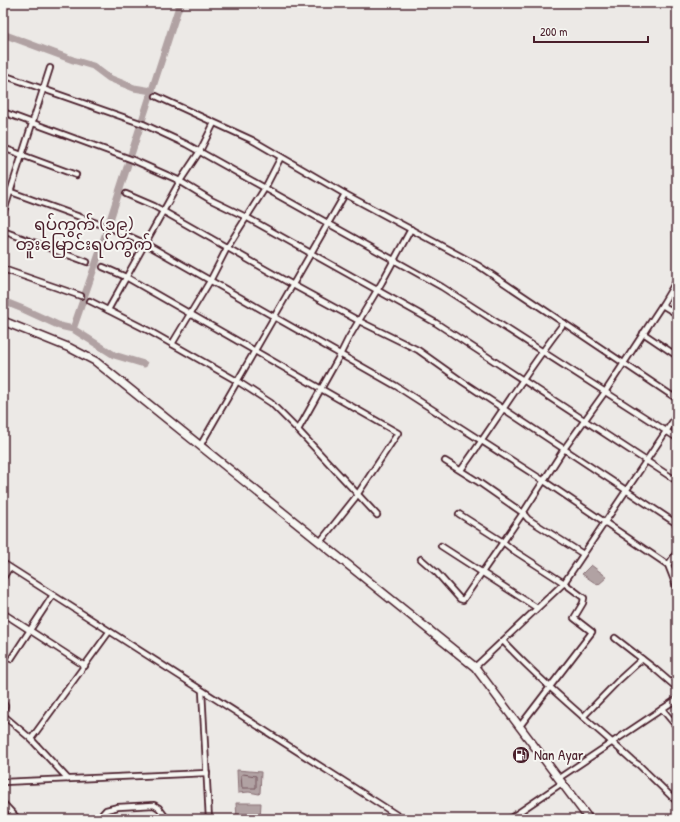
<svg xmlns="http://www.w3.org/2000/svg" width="680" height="822" font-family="'Patrick Hand','Noto Sans Myanmar',sans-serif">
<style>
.water{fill:#b1a2a3;stroke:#886e73}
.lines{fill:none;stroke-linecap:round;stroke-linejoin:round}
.shore{stroke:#73535b;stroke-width:1}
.river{stroke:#b1a2a3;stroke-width:7}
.street-casing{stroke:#4a1f2b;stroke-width:8}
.secondary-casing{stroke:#4a1f2b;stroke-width:10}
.street{stroke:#f6f6f2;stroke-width:4.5}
.secondary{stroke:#f6f6f2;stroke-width:7}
.labels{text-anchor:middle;stroke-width:4;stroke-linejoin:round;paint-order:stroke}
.poi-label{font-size:15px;fill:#4a1f2b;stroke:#f6f6f2;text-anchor:start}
.quarter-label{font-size:17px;fill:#4a1f2b;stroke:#f6f6f2}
</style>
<rect width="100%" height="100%" fill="#ece9e6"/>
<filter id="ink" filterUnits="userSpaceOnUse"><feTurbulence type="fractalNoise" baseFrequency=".025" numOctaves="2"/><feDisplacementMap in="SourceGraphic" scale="8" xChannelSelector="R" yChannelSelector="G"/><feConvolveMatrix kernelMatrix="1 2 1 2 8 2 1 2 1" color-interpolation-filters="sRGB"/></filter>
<g filter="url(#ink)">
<!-- water -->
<g class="water">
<polygon points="591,565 607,577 598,585 582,574"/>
<polygon points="237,770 261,772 260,793 259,794 249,792 238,793"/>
<polygon points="236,803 261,803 260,819 237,819"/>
</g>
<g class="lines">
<!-- shore -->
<polygon class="shore" points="243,774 256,776 256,788 242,788 241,776"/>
<!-- river -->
<g class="river">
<polyline points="3,34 73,60 93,66 109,78 134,88 152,91"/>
<polyline points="3,301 23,309 60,326 73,329 114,355 144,364"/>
<polyline points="73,329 99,254 180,3"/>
</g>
<defs>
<g id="street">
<polyline points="3,75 143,124 186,144 442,287 677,438"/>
<polyline points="156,96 252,140 345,194 479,266 677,399"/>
<polyline points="3,112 133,160 178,180 211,200 246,217 436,323 677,481"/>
<polyline points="3,148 76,175"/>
<polyline points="3,189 113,229 146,244 396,386 544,481 668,565 677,588"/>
<polyline points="126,194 154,206 293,285 361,322 418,350 463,382 677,524"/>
<polyline points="3,214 50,68"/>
<polyline points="3,231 87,262"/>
<polyline points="103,267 126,277 398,433 355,498 320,542"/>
<polyline points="3,269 81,296"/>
<polyline points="90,301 151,332 237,381 271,403 298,430 377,515"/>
<polyline points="662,305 677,314"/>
<polyline points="108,310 180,181 200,151 214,123"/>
<polyline points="643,333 677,356"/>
<polyline points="172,344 210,281 227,248 265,188 281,157"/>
<polyline points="298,430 340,355 348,339 382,282 411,229"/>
<polyline points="200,446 345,194"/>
<polyline points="445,461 477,481 523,513 528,519 583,554"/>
<path d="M461,470c35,-48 66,-100 103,-147"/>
<polyline points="459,514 503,542 513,550 564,583 584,598 583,603 574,618 592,632 520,726"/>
<polyline points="441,546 537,608"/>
<polyline points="421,559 437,573 460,599 463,600 523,513 564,449 605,392 662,305 677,280"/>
<polyline points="3,563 403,819"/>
<polyline points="668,565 677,552"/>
<polyline points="3,578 9,568"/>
<polyline points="3,613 85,666"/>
<polyline points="615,638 655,669 677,688"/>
<path d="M503,641c40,43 86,80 130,120l6,4 38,37"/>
<polyline points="11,659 53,595"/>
<polyline points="475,667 564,583 677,415"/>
<polyline points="202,691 209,819"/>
<polyline points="3,702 5,706 3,714"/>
<polyline points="662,709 677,727"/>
<polyline points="3,715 31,739 68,779"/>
<polyline points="583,717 619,680 642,659"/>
<polyline points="31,739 109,632"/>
<polyline points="559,778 677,699"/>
<polyline points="3,782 207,773"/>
<polyline points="3,803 18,819"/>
<polyline points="98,819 106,810 118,807 154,805 159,808 167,819"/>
<polyline points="509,819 562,783"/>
</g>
<polyline id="secondary" points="3,321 70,348 95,361 475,667 589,819"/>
</defs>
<!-- street casing -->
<use href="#street" class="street-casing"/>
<!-- secondary casing -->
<use href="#secondary" class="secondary-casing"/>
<!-- street -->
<use href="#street" class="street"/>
<!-- secondary -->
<use href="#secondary" class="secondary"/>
</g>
</g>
<!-- icons -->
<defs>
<symbol id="fuel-disc" viewBox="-11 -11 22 22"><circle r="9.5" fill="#4a1f2b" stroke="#f6f6f2"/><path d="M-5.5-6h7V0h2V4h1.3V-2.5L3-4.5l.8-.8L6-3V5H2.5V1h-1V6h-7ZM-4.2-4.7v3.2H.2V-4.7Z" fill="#fff"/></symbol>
</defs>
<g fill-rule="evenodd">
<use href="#fuel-disc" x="511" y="745" width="20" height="20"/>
</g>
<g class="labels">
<!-- poi labels -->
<g class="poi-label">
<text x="534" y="760">Nan Ayar</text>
</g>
<!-- quarter labels -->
<g class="quarter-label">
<text x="84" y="230">ရပ်ကွက် (၁၉)<tspan x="84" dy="20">တူးမြောင်းရပ်ကွက်</tspan></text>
</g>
</g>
<!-- margin -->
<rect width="680" height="822" fill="none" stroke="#f6f6f2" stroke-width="16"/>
<rect x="8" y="8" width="664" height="806" fill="none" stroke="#4a1f2b" stroke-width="1.5" filter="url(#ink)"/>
<!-- scale -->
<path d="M534 36v6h114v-6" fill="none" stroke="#4a1f2b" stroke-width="2"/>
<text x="540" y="36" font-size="12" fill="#4a1f2b" stroke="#f6f6f2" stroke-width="3" paint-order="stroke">200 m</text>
</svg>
